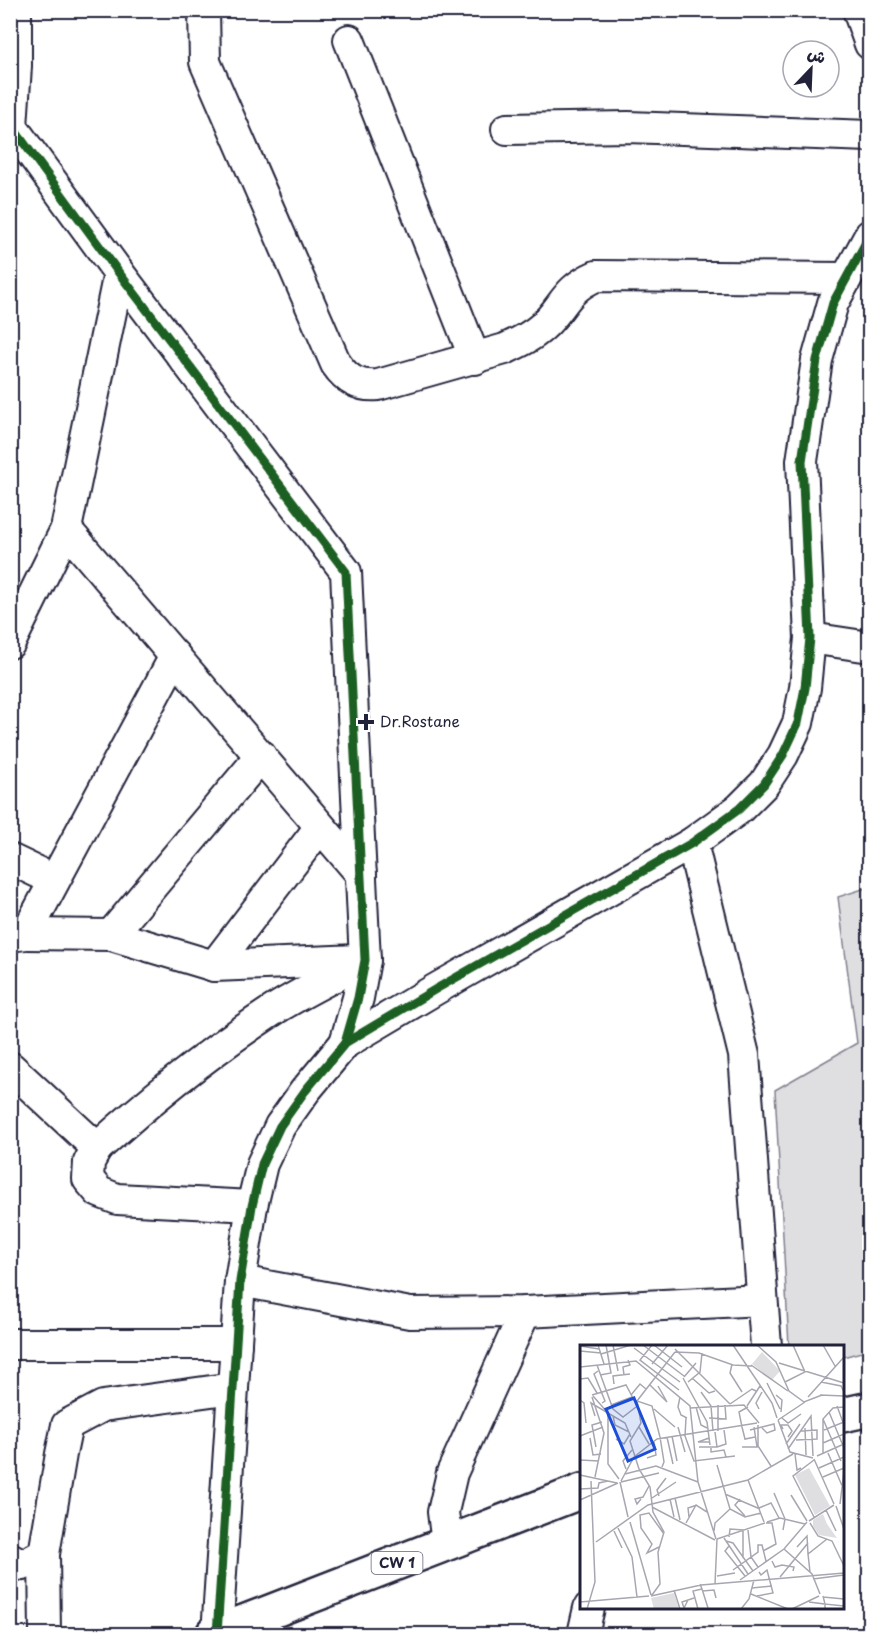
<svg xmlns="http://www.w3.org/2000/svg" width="880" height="1645" font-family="'Playpen Sans','Playpen Sans Arabic',sans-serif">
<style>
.green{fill:#dfdfe2;stroke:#80808e;stroke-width:1.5}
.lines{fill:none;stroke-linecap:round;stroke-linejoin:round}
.minor-casing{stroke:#22223b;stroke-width:34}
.primary-casing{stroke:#22223b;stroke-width:38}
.minor{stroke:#fff;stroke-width:30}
.primary{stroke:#fff;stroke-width:33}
.cycleway-casing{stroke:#fff;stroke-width:13}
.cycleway{stroke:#1b5e20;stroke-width:9}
.poi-dot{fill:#22223b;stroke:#fff;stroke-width:2}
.labels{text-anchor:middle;stroke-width:4.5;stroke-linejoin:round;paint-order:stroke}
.shield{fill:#fff;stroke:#646476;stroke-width:1.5}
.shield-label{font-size:14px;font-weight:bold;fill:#22223b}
.poi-label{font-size:15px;fill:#22223b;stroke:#fff;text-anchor:start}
.inset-road{fill:none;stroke:#a7a7b1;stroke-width:1.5}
.view{fill:#1d4ed8;fill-opacity:0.15;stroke:#1d4ed8;stroke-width:3}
.inset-edge{fill:none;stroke:#22223b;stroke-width:3}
</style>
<rect width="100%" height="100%" fill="#fff"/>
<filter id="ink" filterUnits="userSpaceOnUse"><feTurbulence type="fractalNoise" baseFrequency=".0167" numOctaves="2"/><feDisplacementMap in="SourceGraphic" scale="12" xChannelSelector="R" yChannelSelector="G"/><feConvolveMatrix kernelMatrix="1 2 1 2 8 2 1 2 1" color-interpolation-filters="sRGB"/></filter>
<g filter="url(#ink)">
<!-- green -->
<polygon class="green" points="869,887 869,1350 843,1357 842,1346 789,1346 775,1090 857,1043 838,897"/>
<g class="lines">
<defs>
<g id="minor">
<path d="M204,10l1,52 131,302c11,16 23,23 42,21l127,-36c13,-6 26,-12 37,-22 23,-21 22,-37 54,-51l250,2"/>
<polyline points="858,10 870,44"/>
<polyline points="349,40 475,359"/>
<polyline points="10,124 119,273 346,572 365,960 358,998 345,1043"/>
<polyline points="507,129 628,127 870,136"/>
<polyline points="11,142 16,66 16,10"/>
<polyline points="119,273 66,529 361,874"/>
<polyline points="810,638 870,647"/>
<polyline points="10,643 66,529"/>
<polyline points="692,843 744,1055 766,1346"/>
<polyline points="10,859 54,880"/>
<polyline points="26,934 111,935 261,756"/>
<polyline points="111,935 214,966 320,827"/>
<polyline points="10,936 26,934 175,656"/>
<polyline points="214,966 358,960"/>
<path d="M10,1067l87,81c54,-49 111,-95 172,-135 30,-20 65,-36 96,-53"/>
<polyline points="97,1148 89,1162 88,1179 99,1192 117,1199 252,1206"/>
<polyline points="240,1281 410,1313 525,1312 762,1300"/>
<polyline points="10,1344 236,1344"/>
<polyline points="447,1544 443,1512 452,1473 525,1312"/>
<polyline points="44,1554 45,1634"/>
<polyline points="10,1558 23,1565 44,1554 61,1454 67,1425 103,1406 233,1388"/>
<polyline points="217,1634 240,1281 252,1206 262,1164 280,1126 305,1091 345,1043 436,989 692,843 739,809 764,784 783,755 798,723 805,688 810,638 802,461 817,360 833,303 870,235"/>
<polyline points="583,1634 589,1608"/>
</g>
<g id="primary">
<polyline points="842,1415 870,1409"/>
<polyline points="213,1634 582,1491"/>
</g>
</defs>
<!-- minor casing -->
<use href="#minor" class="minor-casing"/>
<!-- primary casing -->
<use href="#primary" class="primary-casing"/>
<!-- minor -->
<use href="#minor" class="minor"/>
<!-- primary -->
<use href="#primary" class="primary"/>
<defs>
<g id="cycleway">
<polyline points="10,124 119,273 346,572 365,960 358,998 345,1043"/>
<polyline points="217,1634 240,1281 252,1206 262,1164 280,1126 305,1091 345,1043 436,989 692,843 739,809 764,784 783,755 798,723 805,688 810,638 802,461 817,360 833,303 870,235"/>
</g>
</defs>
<!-- cycleway casing -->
<use href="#cycleway" class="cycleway-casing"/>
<!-- cycleway -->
<use href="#cycleway" class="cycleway"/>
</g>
</g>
<!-- markers -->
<path class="poi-dot" d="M363 713h6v6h6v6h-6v6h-6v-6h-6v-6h6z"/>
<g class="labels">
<!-- shield labels -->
<rect class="shield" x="371.5" y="1552" width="51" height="22" rx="4.5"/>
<g class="shield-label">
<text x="397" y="1568">CW 1</text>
</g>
<!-- poi labels -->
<g class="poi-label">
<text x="380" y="727">Dr.Rostane</text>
</g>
</g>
<!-- overview -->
<g transform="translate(580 1345)">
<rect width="264" height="264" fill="#fff"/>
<path d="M182,7l18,19 -8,9 -20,-16zM229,123l21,38 -15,9 -20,-40zM243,169l4,10 10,14 -18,-3 -6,-9v-6zM94,248l5,16h-25l-3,-11z" fill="#dfdfe2"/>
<path class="inset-road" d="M18,0l6,19M33,0l5,26M63,0l41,31M72,0l-12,15 39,30M74,0l28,22M153,0l39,58 5,15M177,0l19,17 13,29 15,11 18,-7M243,0l12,21M0,1l19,3M54,3l46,34M95,4l55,55M0,6l21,2M95,7l24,1 34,12 19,1M21,9l30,-9M199,18l65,20M72,19l16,-19M152,19l-2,9 12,19M17,20l16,44 10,8 13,-10M171,20l37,26M0,22l56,-6 54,45 8,76 18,57M18,26l-4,3 11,27 -3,2M20,30l11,-2 -5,-28M44,30l-1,-8 7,-2 -2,-5M104,32l12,-14M103,33l24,44 3,23M112,33l17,15 6,-2M0,34l8,-1 9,15M108,37l12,-10 2,-19M205,37l20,-10 -12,-27M241,37l20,4 3,6M187,38l13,26M34,39l-1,-8 17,-2M70,40l17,17 -9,-16M121,47l10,14 2,25M12,50l34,-10 8,15 18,6 8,31M51,50l9,-11 6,5M196,50l6,5 -1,12M240,50l24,1M13,51l15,17v51l11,15M12,52l12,36 -9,44M100,52l-2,10 3,8 6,3M228,52l36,-40M0,55l4,3 2,20M150,59l22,-15 4,2M31,60l21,-8M138,60v26M167,61l13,-20M257,61l7,19M116,62l5,18 6,3M168,62l-9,5 3,15 3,12 10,-2M110,63l54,-3 15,18M74,64l21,18M179,64l-3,-6 6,-11M249,67l15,36M15,71l-4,-13 34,20 6,14M33,71l2,9 14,7M106,73l-1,18 9,25 41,-5M129,73l17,1 -1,-14M202,73l6,5 13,-9M243,74l18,42M198,75l12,32 23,6M198,75l27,-18M178,80v21l13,20M59,82l10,17M98,82l7,25M225,83l1,27M203,84l-2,-4h7l4,6 -4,6M170,85l24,-6 1,6 -8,3 -5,-5M244,85l20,-8M0,91l23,-9M92,91l5,25M80,92l4,25 -2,5M87,92l6,27M10,93l3,17 8,-1M129,93l-11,4h12M36,94l8,5 6,-10M216,95l21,-1v-9l-16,1M243,98l21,-9M206,99l14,-20M16,102l-4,-22 10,-3M119,102h18l-2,-15M137,102l9,-3 -2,-14M162,102h15l-3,-20M131,103v4l13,-2 2,7M208,104l23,-33 2,40M243,108v-34l10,-11 11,-1M248,108l15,35M215,109l2,16 4,-2M237,111l27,-12M67,113l9,-3 -2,-14M234,114l20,45M0,115l19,1M137,120l13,44 15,8 16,-4M239,123l25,-11M46,124l-3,-8 9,-11M45,129l31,-8 42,16M0,130l37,8M243,132l21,-9M168,135l16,42M41,136l13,-24 23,-18 100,-16M40,137l8,35M41,137l38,-9M0,144l18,-1 1,-5 9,-2M194,148l11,26 -2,11M145,149l35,15M211,150l16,26M79,151l-2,-6 9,-12M72,153l24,-16M95,153l5,22M61,154l-4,5 -2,-5 8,-2 6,-11M90,154l4,18M160,154l-5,6 10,11M0,155l38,-17M260,159l4,-33M256,161l8,23M72,162l63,33M179,163l12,-5 8,15M246,165l10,21M109,172l-1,-9 9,-3M234,172l-21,-41 21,-16M229,176l25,-16M50,177l21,73M187,177l13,-4 25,6M106,178l10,-18 11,7M230,178l8,13 14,5 12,25M38,183l14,29 5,40M168,185l3,27 7,10M34,186l8,17M134,186l1,-8 15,-14M163,186v27M149,192l1,-8 14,1M144,193l24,36M137,194l48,-16M146,196l7,2 20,28M16,197l52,-37 100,-25 45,-26M149,201l-4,5 20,25M79,202l-12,6 5,-9 -11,-16 -1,-13 9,-2 15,21M217,202l10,-11 1,18 19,-15M204,204l28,25 8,20M183,206l13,-7 -4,-21h-6M228,209l2,18M192,216l3,6 7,-2 12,2 -1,4M153,225l25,-18v-7h4l4,16M137,231l18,-3M200,232l28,-34M233,234l31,-4M160,235l44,-31 23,-27M135,239l2,-45M172,243l20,-2M122,244l6,19M94,245l6,19M122,246l12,-1 2,8M171,249l37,15M72,250l8,-11 -2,-32 6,-20 -11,-20 -3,-25 -11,-18 -9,-28 11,-18 -4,-22 38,-49M71,251l50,-11 143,-12M177,251l16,-3 -6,-23 -6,5 -2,-3M243,252l21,2M108,255l-4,8 -2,-6 12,-4M0,257l69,-6M229,257l16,2 -2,-8M7,264l8,-27 -4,-101M118,264l-5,-18 9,-2 -2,-5M161,264l8,-10 5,-19M212,264l27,-13M245,264v-5l19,2"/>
<path class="view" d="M54,53l21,51 -27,12 -22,-52z"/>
<rect width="264" height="264" class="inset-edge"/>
</g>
<!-- margin -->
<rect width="880" height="1645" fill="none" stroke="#fff" stroke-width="36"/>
<rect x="18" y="18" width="844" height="1609" fill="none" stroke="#22223b" stroke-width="2" filter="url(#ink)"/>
<!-- north arrow -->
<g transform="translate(811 69) rotate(23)"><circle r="28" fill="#ffffff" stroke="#a7a7b1" stroke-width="1.5"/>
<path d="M0-4.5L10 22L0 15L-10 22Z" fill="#22223b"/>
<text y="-9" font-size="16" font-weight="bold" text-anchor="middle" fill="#22223b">ش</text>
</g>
</svg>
